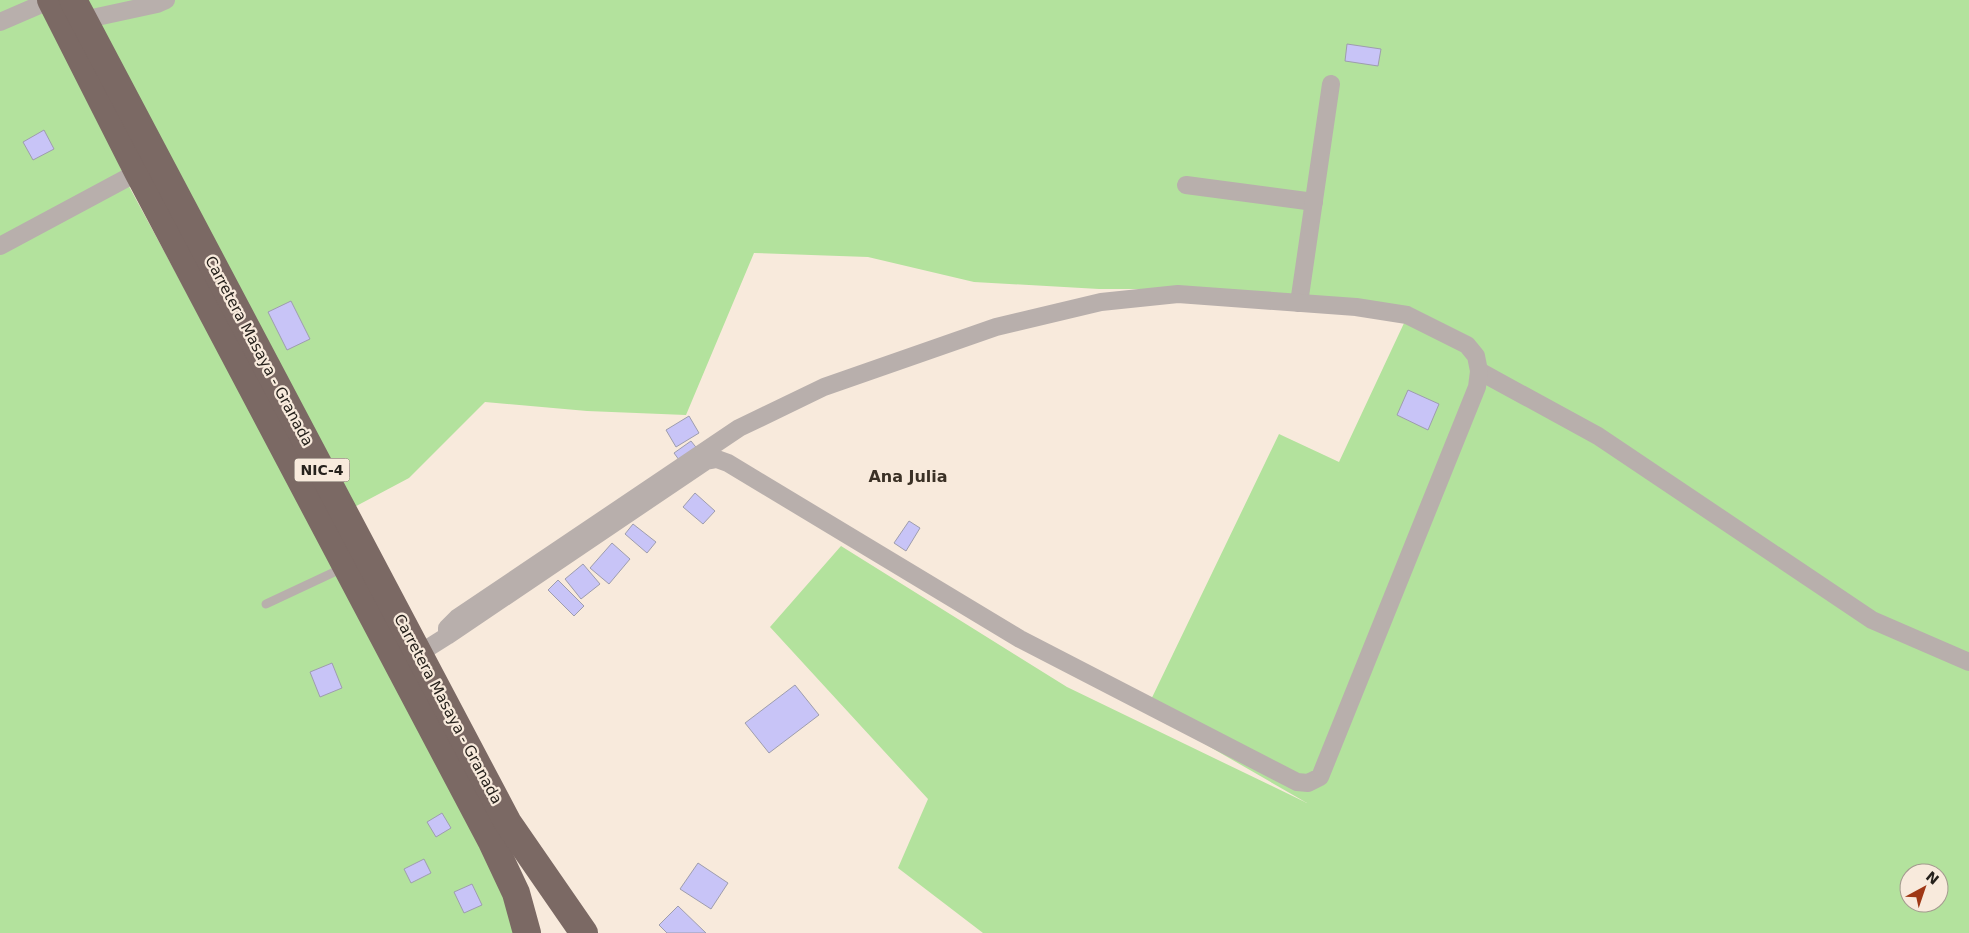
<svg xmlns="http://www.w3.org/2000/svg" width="1969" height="933" font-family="'DejaVu Sans',sans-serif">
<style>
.green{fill:#b3e29d;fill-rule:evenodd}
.building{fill:#c8c4f7;stroke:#9e9dad}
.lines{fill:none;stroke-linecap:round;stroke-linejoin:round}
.lane{stroke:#b8afac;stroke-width:9}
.street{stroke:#b8afac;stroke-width:18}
.highway{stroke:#7b6964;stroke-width:28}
.labels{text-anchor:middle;stroke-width:4.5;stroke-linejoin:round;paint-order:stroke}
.shield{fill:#f8eadc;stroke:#655d56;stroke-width:1}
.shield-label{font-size:14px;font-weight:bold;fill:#26211c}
.street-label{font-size:15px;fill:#26211c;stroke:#f8eadc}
.neighbourhood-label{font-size:16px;font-weight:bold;fill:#3b3126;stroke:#f8eadc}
</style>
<rect width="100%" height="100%" fill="#f8eadc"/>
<!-- green -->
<g class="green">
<polygon points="0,0 51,0 125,179 492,857 520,933 0,933"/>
<path d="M73,0h1896v933h-986l-85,-65 30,-69 -158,-172 71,-81 226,141 240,116 -161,-93 133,-276 60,28 66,-141 -193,-32h-113l-125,-7 -106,-25 -114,-4 -68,162 -99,-4 -102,-9 -76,76 -64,34zM1909,873h30v30h-30z"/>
</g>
<!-- building -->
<g class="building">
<polygon points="1347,44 1381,49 1378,66 1345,61"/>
<polygon points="44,130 54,149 33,160 23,142"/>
<polygon points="291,301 310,339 287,350 268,312"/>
<polygon points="1408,390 1439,404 1428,430 1397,415"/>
<polygon points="689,416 699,433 676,447 666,430"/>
<polygon points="691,441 699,451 682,464 674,453"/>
<polygon points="695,493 715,511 703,524 683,507"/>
<polygon points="909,521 920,528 906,551 894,543"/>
<polygon points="633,524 656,542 647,553 625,534"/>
<polygon points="612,543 630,559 609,584 590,568"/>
<polygon points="583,564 600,584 581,599 565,579"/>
<polygon points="558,580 584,606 574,616 548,590"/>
<polygon points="332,663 342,688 320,697 310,672"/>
<polygon points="795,685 819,715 769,753 745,723"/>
<polygon points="442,813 451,828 436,837 427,822"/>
<polygon points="424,859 431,873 411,883 404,869"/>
<polygon points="698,863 728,883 711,909 680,889"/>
<polygon points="472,884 482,905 464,913 454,892"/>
<polygon points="678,906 706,933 667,933 659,925"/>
</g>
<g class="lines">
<!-- lane -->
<polyline class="lane" points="266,604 345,567"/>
<!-- street -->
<g class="street">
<polyline points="83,20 157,4 166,0"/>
<polyline points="0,22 51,0"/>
<polyline points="1186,185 1314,202"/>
<polyline points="0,246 138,172"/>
<polyline points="1299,303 1331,84"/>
<polyline points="1479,371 1598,436 1872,620 1969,662"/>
<polyline points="420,653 447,636 706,461 717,459 728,463 1020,639 1297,782 1308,783 1320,777 1477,387 1479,371 1476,356 1467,345 1407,315 1356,307 1178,294 1101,302 996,327 824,387 739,428 457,618 447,628 447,636"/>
</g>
<!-- highway -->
<g class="highway">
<polyline points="51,0 138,172 492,842 516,893 527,933"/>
<polyline points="73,0 508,823 584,933"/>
</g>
</g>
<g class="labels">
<!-- shield labels -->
<rect class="shield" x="294.5" y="458.5" width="55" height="23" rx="4"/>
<g class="shield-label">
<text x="322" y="475">NIC-4</text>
</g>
<!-- street labels -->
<g class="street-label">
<text transform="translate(259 351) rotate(62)" y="5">Carretera Masaya - Granada</text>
<text transform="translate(448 709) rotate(62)" y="5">Carretera Masaya - Granada</text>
</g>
<!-- neighbourhood labels -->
<g class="neighbourhood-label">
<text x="908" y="482">Ana Julia</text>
</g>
</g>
<!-- north arrow -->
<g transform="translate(1924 888) rotate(40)"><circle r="24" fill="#f8eadc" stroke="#a49a8f"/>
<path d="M0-4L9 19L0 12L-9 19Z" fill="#9f3815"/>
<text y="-8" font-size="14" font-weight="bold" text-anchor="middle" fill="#26211c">N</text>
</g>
</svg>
